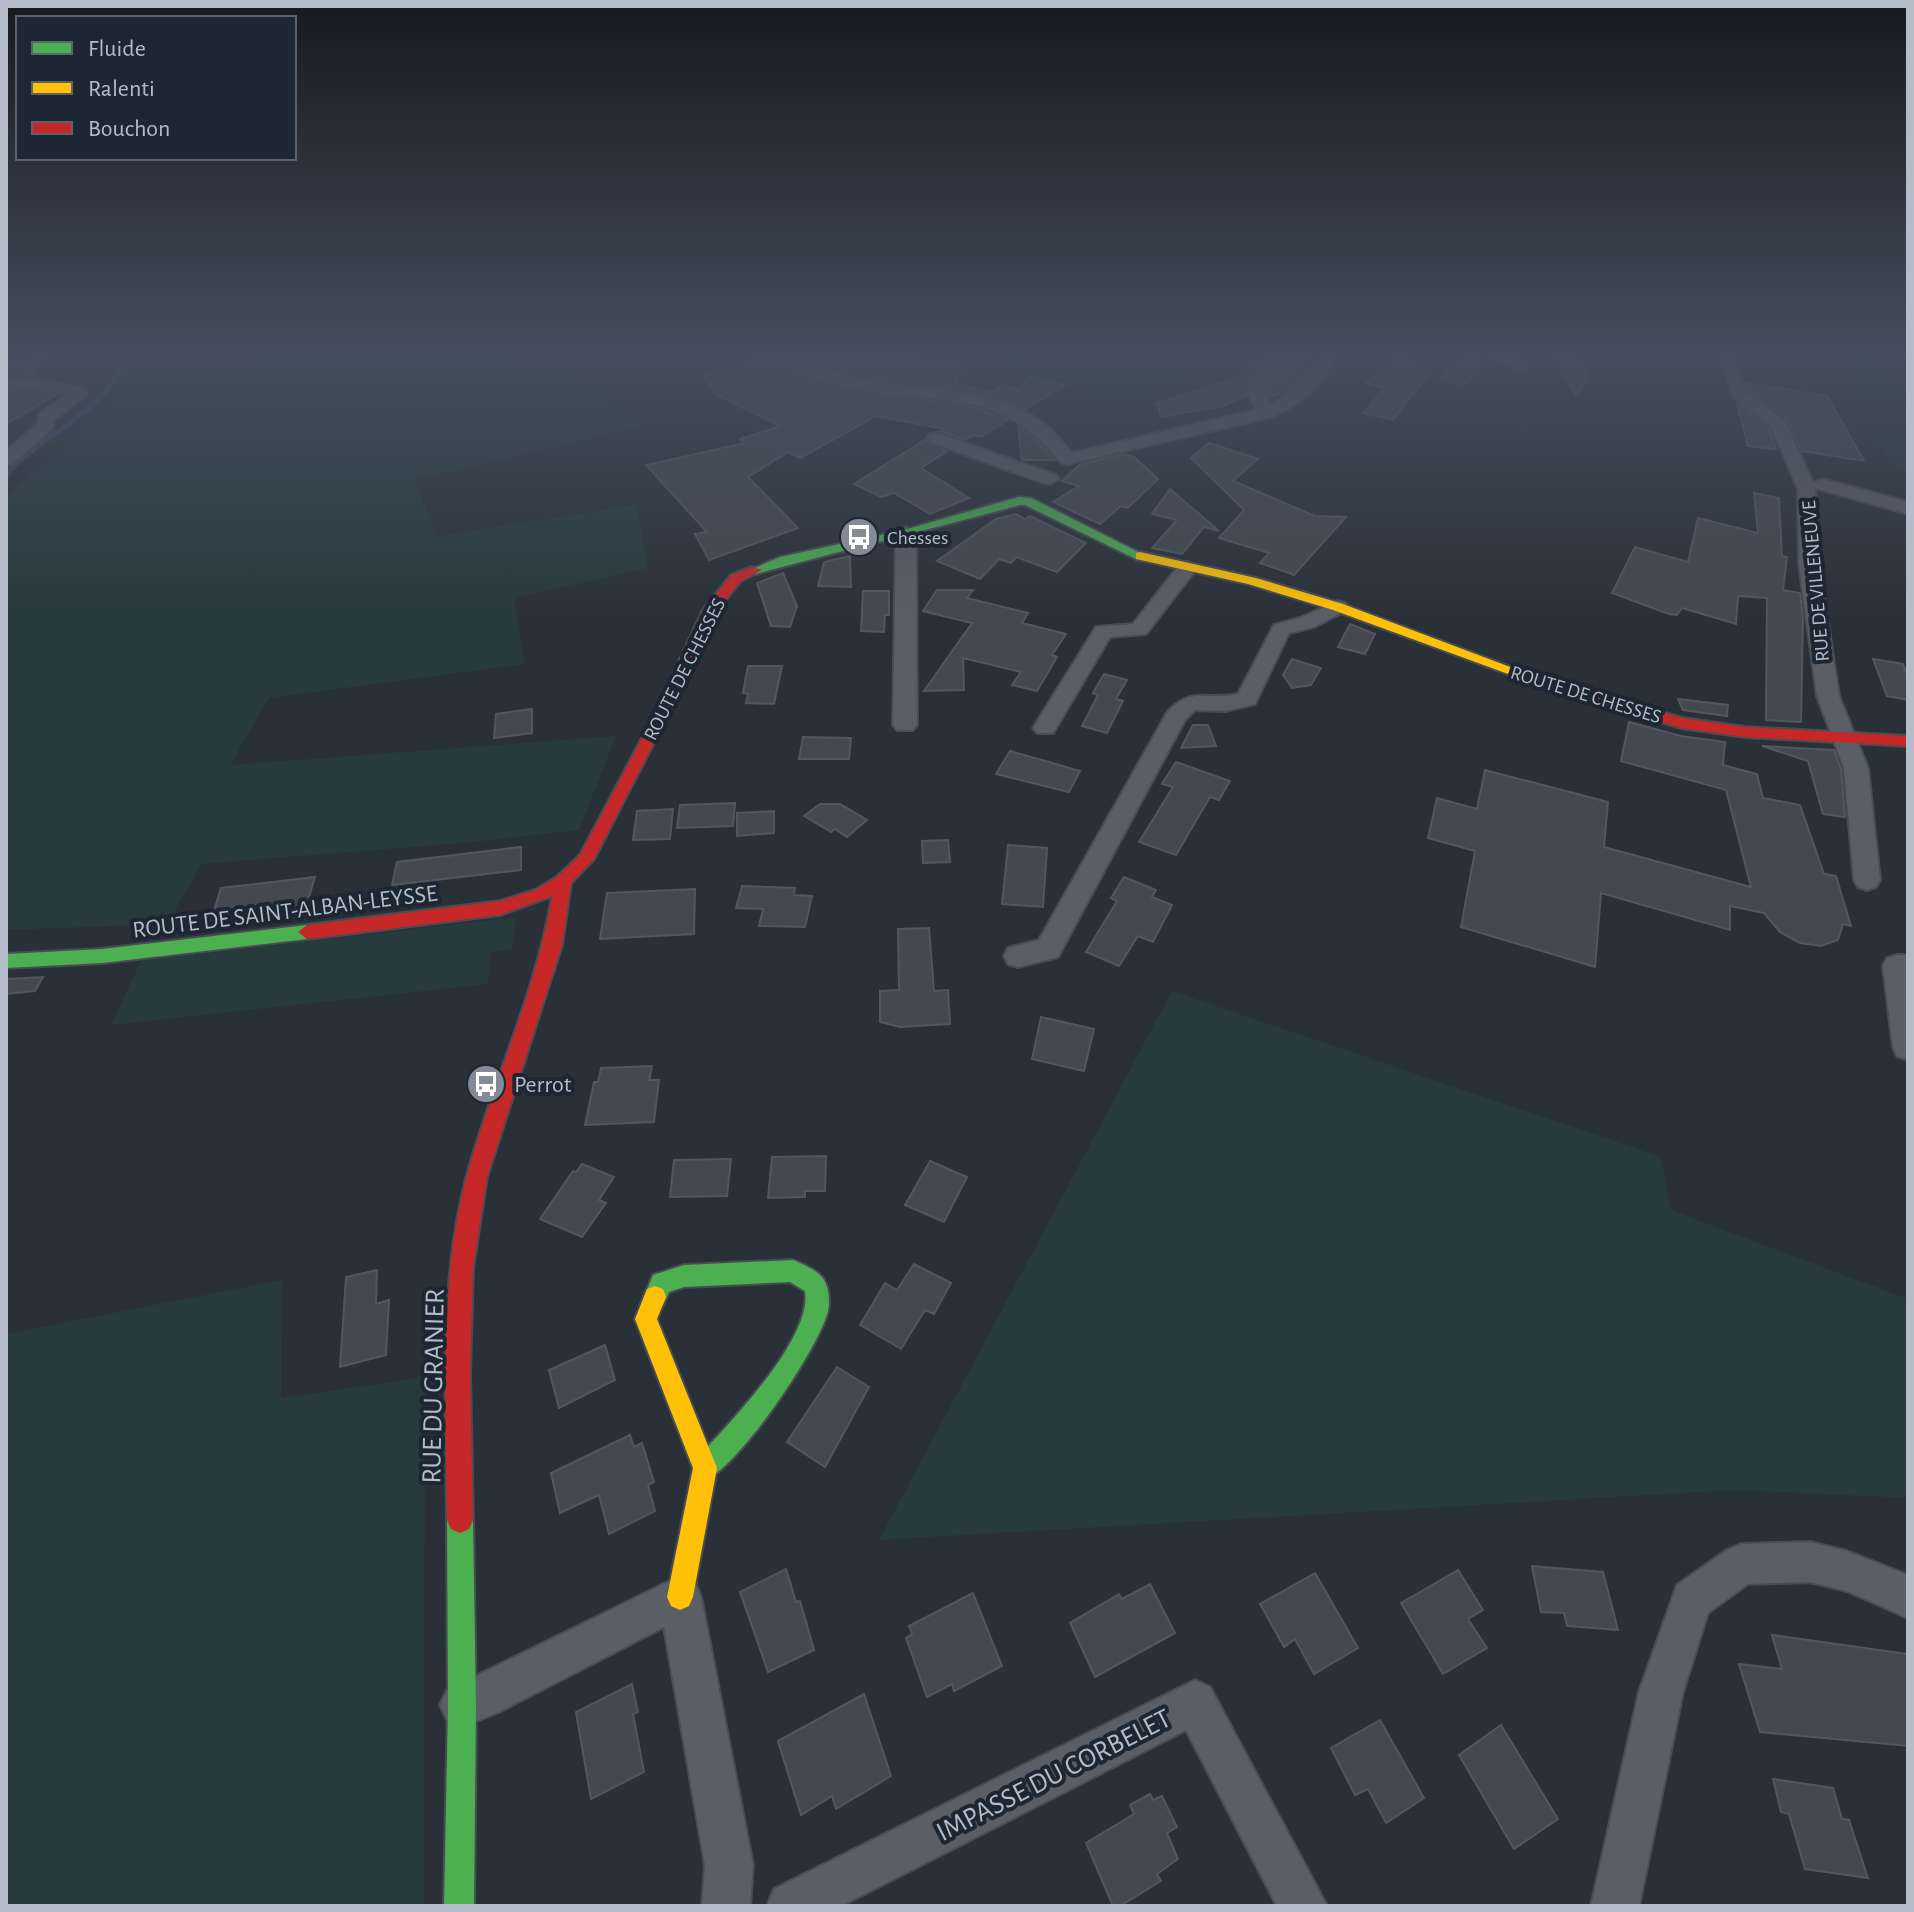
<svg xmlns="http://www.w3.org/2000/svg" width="1914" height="1912" font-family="'Alegreya Sans',sans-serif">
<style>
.green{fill:#273a3e}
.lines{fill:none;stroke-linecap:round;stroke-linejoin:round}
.stream{stroke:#384963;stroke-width:5}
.building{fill:#444950;stroke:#52575f;stroke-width:2}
.street-casing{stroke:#484c53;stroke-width:4}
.fast-casing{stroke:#484c53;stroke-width:4}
.slow-casing{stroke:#484c53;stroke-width:4}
.jam-casing{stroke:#484c53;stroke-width:4}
.street{fill:#5a5e66;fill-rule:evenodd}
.fast{fill:#4caf50;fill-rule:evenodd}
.slow{fill:#ffc107;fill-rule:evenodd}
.jam{fill:#c62828;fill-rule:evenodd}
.labels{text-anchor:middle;stroke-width:8;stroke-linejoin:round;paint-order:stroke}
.far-poi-label{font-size:20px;fill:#b4bcc9;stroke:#1d2633;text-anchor:start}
.far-street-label{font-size:20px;fill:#b4bcc9;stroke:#1d2633}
.street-label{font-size:24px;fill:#b4bcc9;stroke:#1d2633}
.poi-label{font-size:24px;fill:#b4bcc9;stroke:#1d2633;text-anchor:start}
.near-street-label{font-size:28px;fill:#b4bcc9;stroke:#1d2633}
</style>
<rect width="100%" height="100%" fill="#2a3038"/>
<!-- green -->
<g class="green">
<polygon points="156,354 539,354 639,427 415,480 437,536 636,505 648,568 514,598 525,664 269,698 230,765 616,736 579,830 473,842 202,864 167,924 6,930 6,495 90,427"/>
<polygon points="948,354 1211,354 1133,394"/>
<polygon points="1847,354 1872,354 1898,401 1908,403 1908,415 1898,401 1870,398"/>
<polygon points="1875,439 1908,444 1908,471 1895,469"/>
<polygon points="516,917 512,949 491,952 488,984 111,1025 141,961"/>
<polygon points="1172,991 1661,1157 1671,1210 1908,1299 1908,1498 1734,1490 879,1540"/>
<polygon points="282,1280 281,1398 425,1377 424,1906 6,1906 6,1334"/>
</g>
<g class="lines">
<!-- stream -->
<path class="stream" d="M6,475c40,-46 100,-60 121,-121"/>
</g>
<!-- building -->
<g class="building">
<polygon points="768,354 775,354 798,373 826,384 856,391 951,403 979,409 1008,420 980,437 973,435 965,440 940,431 944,429 876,416 800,458 788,452 748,477 798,528 709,560 695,534 707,532 646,465 745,443 740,439 780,426 717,395 704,376"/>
<polygon points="799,354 911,354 909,358 964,363 956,383 992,393 1000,385 1019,389 1030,377 1065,385 1026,409 981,394 860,376"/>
<polygon points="1288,354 1251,381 1245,388 1246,395 1223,406 1161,417 1157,403 1262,371 1241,364"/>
<polygon points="1464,356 1488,362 1464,385 1440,378"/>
<polygon points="1552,356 1578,357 1590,378 1576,395"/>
<polygon points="1397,357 1434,367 1393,420 1363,413 1385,388 1366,383"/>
<polygon points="47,358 32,375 6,378 6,361"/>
<polygon points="1304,364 1311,367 1299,382 1283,394 1269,397 1267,392"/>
<polygon points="1746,383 1827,396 1864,461 1802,451 1787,419 1749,391"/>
<polygon points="29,391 56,395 6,424 6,394"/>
<polygon points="1737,404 1768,426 1776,449 1748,446"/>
<polygon points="1018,426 1035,439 1056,460 1022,460"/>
<polygon points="925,440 947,451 921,468 969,498 930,514 894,493 881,497 854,484"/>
<polygon points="1209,443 1258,459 1233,481 1315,516 1346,517 1294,575 1260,563 1269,553 1219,538 1244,510 1191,458"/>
<polygon points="1123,454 1134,457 1158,479 1128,508 1121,506 1100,524 1053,502 1079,486 1062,481 1079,465"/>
<polygon points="1170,489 1219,531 1204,527 1182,554 1152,548 1177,520 1152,514"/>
<polygon points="1754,493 1779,498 1782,556 1787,557 1783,590 1800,593 1803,619 1801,722 1766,720 1767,598 1738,596 1736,624 1682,608 1677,615 1669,614 1612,593 1635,547 1688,562 1698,518 1758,533"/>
<polygon points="1016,514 1025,519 1030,516 1086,543 1057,572 1016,557 1011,563 999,559 980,579 937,561 996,519"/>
<polygon points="850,556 851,587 818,586 824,562"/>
<polygon points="783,573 797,606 790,627 771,626 757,583"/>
<polygon points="937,590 973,590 967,598 1028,613 1022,623 1066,634 1052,655 1057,657 1037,691 1012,685 1021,672 963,658 964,690 924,691 972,623 923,611"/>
<polygon points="863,591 889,591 889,615 885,615 884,632 861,631"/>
<polygon points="1350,624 1375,634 1365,654 1338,647"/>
<polygon points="1292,659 1321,668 1311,685 1292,688 1283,675"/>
<polygon points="1873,659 1903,664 1908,678 1908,700 1887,696"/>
<polygon points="748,666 782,666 774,704 746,703 748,694 743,693"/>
<polygon points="1104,674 1127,680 1116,699 1123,701 1107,733 1082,726 1098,695 1093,693"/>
<polygon points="1678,699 1728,705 1727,716 1683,710"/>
<polygon points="532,709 532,733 494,738 496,714"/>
<polygon points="1629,722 1681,736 1725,742 1723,765 1757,774 1763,798 1800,805 1824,874 1836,876 1851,926 1843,924 1838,940 1821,946 1800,943 1780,932 1764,913 1730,906 1730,930 1601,893 1595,967 1461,927 1475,851 1428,838 1437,798 1477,809 1485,770 1608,802 1604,847 1751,887 1726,790 1621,761"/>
<polygon points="1193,725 1208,725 1216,746 1181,748"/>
<polygon points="803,737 851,738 849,759 799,759"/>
<polygon points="1762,746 1834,750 1841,769 1845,817 1823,814 1808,761"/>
<polygon points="1010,751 1049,762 1080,771 1069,792 996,774"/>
<polygon points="1176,762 1230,781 1219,800 1210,797 1176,855 1139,842 1173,787 1162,784"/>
<polygon points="735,803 733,826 677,828 680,805"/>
<polygon points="820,804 840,804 867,820 847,837 835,829 831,832 804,816"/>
<polygon points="673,809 670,839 633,840 637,811"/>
<polygon points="774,811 774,833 737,836 737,813"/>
<polygon points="948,840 950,862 923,863 922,841"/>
<polygon points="1008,845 1047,848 1043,907 1002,904"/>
<polygon points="521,847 521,870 392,885 397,862"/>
<polygon points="315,877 306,907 211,920 221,888"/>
<polygon points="1124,877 1156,890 1152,897 1172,905 1153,942 1138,936 1119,966 1086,952 1117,901 1111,898"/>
<polygon points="742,886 795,888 794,895 812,896 805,927 759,926 763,909 736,908"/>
<polygon points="695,889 694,934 600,939 607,893"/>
<polygon points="929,928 934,991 948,990 950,1024 900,1027 880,1022 880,991 899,990 898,929"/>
<polygon points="43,977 35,991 6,994 6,979"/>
<polygon points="1041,1017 1094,1029 1084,1071 1032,1059"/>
<polygon points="652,1066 649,1080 659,1080 654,1122 585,1125 594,1082 598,1082 601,1068"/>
<polygon points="826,1156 825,1191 805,1191 805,1197 768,1198 772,1157"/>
<polygon points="731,1159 727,1196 670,1197 674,1160"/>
<polygon points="930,1161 967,1177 944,1222 905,1205"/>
<polygon points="582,1164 614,1177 599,1200 606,1203 582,1237 540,1219 573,1171 576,1172"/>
<polygon points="914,1264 951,1283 934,1314 925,1310 901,1349 860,1325 885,1283 897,1290"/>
<polygon points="377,1270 376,1304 389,1300 386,1355 340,1367 346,1277"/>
<polygon points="605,1345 615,1380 559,1408 549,1370"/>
<polygon points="837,1367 869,1387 825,1467 787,1442"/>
<polygon points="630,1435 634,1447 642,1443 654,1482 648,1485 655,1511 609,1534 599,1495 560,1513 551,1473"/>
<polygon points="1532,1566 1603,1572 1618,1630 1567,1626 1564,1613 1541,1612"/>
<polygon points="786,1569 796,1602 800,1601 814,1650 768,1672 740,1592"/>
<polygon points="1458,1570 1483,1610 1468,1619 1487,1648 1443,1674 1401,1603"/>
<polygon points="1315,1573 1358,1648 1314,1674 1295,1639 1284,1647 1260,1604"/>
<polygon points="1150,1584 1175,1633 1095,1677 1070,1623 1119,1594 1122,1599"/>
<polygon points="973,1593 1002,1666 954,1691 952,1684 927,1697 906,1638 912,1634 909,1626"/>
<polygon points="1772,1635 1908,1654 1908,1746 1760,1732 1739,1664 1782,1669"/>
<polygon points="632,1684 638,1712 633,1714 644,1772 591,1799 576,1712"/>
<polygon points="864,1694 891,1776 836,1809 832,1796 801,1815 778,1741"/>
<polygon points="1380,1720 1424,1798 1386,1823 1368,1789 1355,1795 1331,1748"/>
<polygon points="1501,1725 1558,1819 1514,1849 1459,1755"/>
<polygon points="1773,1779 1833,1788 1842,1819 1849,1820 1868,1878 1805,1869 1789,1814 1781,1812"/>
<polygon points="1150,1794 1153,1800 1162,1796 1177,1827 1167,1833 1178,1859 1157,1874 1161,1881 1120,1906 1113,1906 1086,1843 1134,1814 1130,1805"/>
</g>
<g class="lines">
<defs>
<g id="street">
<path d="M778,354c28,-1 53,19 81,25 61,13 136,6 188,47 9,7 17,18 25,27l184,-43 -9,-20c16,-19 41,-37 66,-36l-50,37 7,14c26,-13 39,-26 53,-51h15c-20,37 -29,44 -66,63l-204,47 -6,-1c-17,-20 -32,-35 -56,-47 -63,-32 -176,-9 -228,-62z"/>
<polygon points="1483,354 1505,354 1530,365 1522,370"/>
<polygon points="1718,354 1732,354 1747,393 1785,421 1813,483 1822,479 1908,502 1908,514 1815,488 1819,564 1839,696 1868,768 1880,880 1876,887 1867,890 1858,887 1854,880 1844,768 1817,696 1799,564 1798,489 1770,424 1734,398"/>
<polygon points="29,378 83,388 87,394 54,420 52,429 12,464 6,465 6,451 37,424 39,414 68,394 29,388 6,391 6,381"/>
<polygon points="936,433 1056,475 1059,479 1050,484 1044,483 930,442 927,438 930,434"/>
<polygon points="906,527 916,533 917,725 913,730 897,730 893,725 896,533"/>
<polygon points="1187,562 1197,568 1146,634 1110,637 1053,733 1037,733 1033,728 1096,627 1133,624 1180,564"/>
<path d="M1338,601l7,2 3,4 -3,4 -31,16 -25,6 -34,71 -30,7 -30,-1 -10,10 -127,237 -40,10 -10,-3 -4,-8 4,-8 31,-8 129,-229c25,-25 40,-10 70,-17l36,-69 26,-7z"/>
<polygon points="1897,955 1908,955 1908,1060 1897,1056 1893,1047 1883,966 1887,958"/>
<polygon points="1810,1542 1847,1551 1908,1575 1908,1618 1847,1591 1810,1582 1748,1584 1708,1613 1683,1692 1639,1906 1591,1906 1639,1692 1677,1585 1727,1550 1741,1544"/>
<polygon points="680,1576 695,1582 701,1597 753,1865 750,1906 702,1906 705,1865 664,1627 499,1712 462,1727 447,1720 440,1705 447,1690"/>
<polygon points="1195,1680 1210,1687 1327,1906 1277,1906 1186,1730 841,1906 767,1906 774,1889"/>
</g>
<g id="fast">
<path d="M1019,497l12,1 115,58 -10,3 -111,-54h-5c-88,24 -177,45 -264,69l-6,-4 30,-13 124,-27z"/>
<polygon points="307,925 316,932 307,939 102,963 6,968 6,954 102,949"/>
<path d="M793,1260c10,4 26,11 31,20 5,8 6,22 4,31 -9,37 -89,156 -123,169l-9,-3 -3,-9 3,-9c32,-34 117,-121 109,-168l-15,-9 -106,5 -15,5 -6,13 -8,3 -8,-3 -3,-8 9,-22 31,-10z"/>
<polygon points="460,1507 469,1511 473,1520 476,1705 474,1906 444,1906 448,1705 447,1520 451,1511"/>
</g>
<g id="slow">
<polygon points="1140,552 1256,578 1343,604 1542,679 1535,683 1530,682 1333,610 1248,584 1136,559 1136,553"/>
<polygon points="655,1286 663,1289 666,1297 657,1319 717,1468 693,1597 689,1606 680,1610 671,1606 667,1597 693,1468 635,1319 647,1289"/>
</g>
<g id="jam">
<path d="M751,567l11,3 -21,11 -25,30 -52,112 -70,136 -23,24 -9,62 -75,232 -14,91 -3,106 3,146 -4,9 -9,4 -9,-4 -4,-9c-1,-110 -9,-239 20,-345 26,-94 69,-182 85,-279l-52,19 -193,24 -9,-7 9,-7 193,-24 35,-11 22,-13 23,-22 70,-132 53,-113 28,-35z"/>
<polygon points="1535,675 1682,718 1745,727 1908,736 1908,746 1745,737 1681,728 1530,682 1528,679"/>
</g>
</defs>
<!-- street casing -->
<use href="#street" class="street-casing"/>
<!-- fast casing -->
<use href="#fast" class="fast-casing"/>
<!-- slow casing -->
<use href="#slow" class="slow-casing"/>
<!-- jam casing -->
<use href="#jam" class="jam-casing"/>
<!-- street -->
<use href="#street" class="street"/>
<!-- fast -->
<use href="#fast" class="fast"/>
<!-- slow -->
<use href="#slow" class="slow"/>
<!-- jam -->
<use href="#jam" class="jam"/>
</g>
<!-- sky -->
<linearGradient id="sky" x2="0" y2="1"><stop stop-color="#171a1f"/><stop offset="0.57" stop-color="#444e5e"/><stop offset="1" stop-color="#444e5e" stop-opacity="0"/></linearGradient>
<rect width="1914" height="621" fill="url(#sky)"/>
<!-- icons -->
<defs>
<symbol id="bus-disc" viewBox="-11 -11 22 22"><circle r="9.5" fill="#848b96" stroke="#1d2633"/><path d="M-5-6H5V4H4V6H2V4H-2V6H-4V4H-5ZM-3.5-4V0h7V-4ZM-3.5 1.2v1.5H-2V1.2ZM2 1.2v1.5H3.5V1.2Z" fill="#fff"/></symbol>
</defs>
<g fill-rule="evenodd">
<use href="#bus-disc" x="837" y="515" width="44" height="44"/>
<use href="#bus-disc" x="464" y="1062" width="44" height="44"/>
</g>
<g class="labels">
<!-- far-poi labels -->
<g class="far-poi-label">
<text x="887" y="544">Chesses</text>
</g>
<!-- far-street labels -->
<g class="far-street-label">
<text transform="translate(1815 581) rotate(-95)" y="7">RUE DE VILLENEUVE</text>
<text transform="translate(684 669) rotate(-63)" y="7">ROUTE DE CHESSES</text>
<text transform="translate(1586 694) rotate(17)" y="7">ROUTE DE CHESSES</text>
</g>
<!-- street labels -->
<g class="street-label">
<text transform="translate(285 911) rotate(-7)" y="8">ROUTE DE SAINT-ALBAN-LEYSSE</text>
</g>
<!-- poi labels -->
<g class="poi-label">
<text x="514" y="1092">Perrot</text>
</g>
<!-- near-street labels -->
<g class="near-street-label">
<text transform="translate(432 1386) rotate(-89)" y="10">RUE DU GRANIER</text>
<text transform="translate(1053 1774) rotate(-27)" y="10">IMPASSE DU CORBELET</text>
</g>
</g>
<!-- border -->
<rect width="1914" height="1912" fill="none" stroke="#b4bcc9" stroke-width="16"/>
<!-- legend -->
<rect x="16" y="16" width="280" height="144" fill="#1d2633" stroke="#59626f" stroke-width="2"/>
<rect x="32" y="42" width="40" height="12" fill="#4caf50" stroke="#59626f" stroke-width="2"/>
<text x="88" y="56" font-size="24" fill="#b4bcc9">Fluide</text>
<rect x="32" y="82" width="40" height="12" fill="#ffc107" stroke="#59626f" stroke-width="2"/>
<text x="88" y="96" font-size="24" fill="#b4bcc9">Ralenti</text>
<rect x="32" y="122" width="40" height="12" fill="#c62828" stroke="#59626f" stroke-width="2"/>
<text x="88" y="136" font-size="24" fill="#b4bcc9">Bouchon</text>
</svg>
